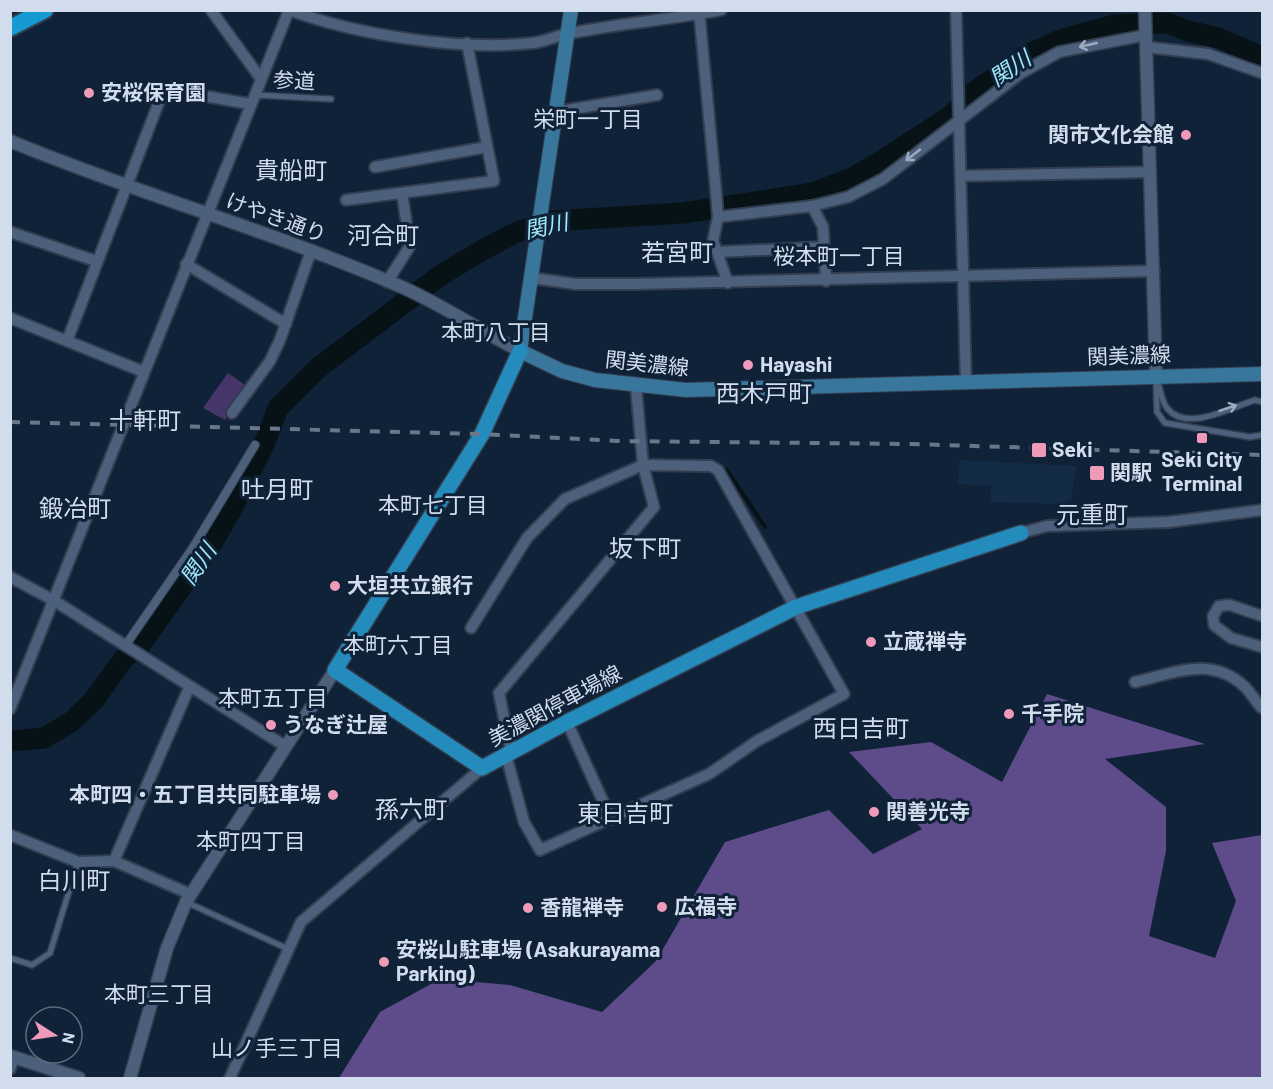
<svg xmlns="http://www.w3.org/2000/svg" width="1273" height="1089" font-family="Barlow,'Noto Sans JP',sans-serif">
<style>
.built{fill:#142b46}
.green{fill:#45356b}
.forest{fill:#5e4c8a}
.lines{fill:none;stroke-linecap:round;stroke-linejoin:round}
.stream{stroke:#061215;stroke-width:4}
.river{stroke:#061215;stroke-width:21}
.service-casing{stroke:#323d50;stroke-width:8}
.pedestrian-casing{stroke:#323d50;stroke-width:10}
.minor-casing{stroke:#323d50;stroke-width:14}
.tertiary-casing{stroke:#323d50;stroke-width:15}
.secondary-casing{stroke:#323d50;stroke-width:16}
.primary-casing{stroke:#323d50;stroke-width:18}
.trunk-casing{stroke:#323d50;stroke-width:20}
.service{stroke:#4c607b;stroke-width:5}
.pedestrian{stroke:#4c607b;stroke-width:8}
.minor{stroke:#4c607b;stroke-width:10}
.tertiary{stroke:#4c607b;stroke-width:12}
.secondary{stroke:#38769b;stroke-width:14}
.primary{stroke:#248cbc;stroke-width:15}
.trunk{stroke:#169ad2;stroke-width:16}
.rail{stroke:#68778a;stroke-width:4;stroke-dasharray:10 10;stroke-linecap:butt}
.oneway{stroke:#9cabbf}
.poi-dot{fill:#ef9ab8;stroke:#0f2238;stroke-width:2}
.labels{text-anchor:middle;stroke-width:6;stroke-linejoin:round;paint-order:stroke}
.street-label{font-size:21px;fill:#d1ddec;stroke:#0f2238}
.poi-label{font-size:21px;font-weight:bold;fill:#d1ddec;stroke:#0f2238;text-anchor:start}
.water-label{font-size:22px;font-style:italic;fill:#9ee9fa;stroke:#0f2238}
.neighbourhood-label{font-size:22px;fill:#d1ddec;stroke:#0f2238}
.quarter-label{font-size:24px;fill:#d1ddec;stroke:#0f2238}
</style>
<rect width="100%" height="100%" fill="#0f2238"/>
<!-- built -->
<polygon class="built" points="960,460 1076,466 1071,500 1058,504 991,502 991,486 958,484"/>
<!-- green -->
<polygon class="green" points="228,373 248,387 225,420 203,408"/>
<!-- forest -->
<polygon class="forest" points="1047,694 1205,744 1105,759 1166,807 1166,851 1149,936 1215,958 1236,901 1212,843 1262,835 1262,1078 339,1078 380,1012 440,979 510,985 602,1012 656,961 725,842 829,810 873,854 922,829 849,752 931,742 1002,782"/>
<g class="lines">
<!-- stream -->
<polyline class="stream" points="727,470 765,527"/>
<!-- river -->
<polyline class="river" points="10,741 44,738 71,722 94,700 125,657 141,644 208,550 232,509 263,447 278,408 318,368 441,275 486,248 517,232 552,221 683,213 813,193 854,177 883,160 952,115 971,94 1027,55 1060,40 1114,25 1168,23 1188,31 1219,38 1262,57"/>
<defs>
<g id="service">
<polyline points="256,95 331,99"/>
<polyline points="1156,379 1157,412 1165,423 1250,437 1262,435"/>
<path d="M1158,382c2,8 4,20 9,26 19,25 65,-1 88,-8l7,2"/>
<polyline points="186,902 288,949"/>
<polyline points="10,958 32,965 50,953 78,862"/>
</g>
<polyline id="pedestrian" points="125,646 192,549 255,445"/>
<g id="minor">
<polyline points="211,10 261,79"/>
<path d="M289,10c68,25 171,41 243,33 12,-1 24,-7 35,-9 51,-11 103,-14 154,-24"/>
<polyline points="699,10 716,192 718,217 713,241 717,252"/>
<polyline points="956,10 966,383"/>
<polyline points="1146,47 1208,54 1262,73"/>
<polyline points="555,112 657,95"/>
<polyline points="375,167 487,147"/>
<polyline points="961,176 1150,172"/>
<polyline points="346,200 494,181 467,43"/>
<polyline points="812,206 823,227 826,281"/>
<polyline points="718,217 812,206 848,197 883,179 1021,73 1059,52 1146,35"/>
<polyline points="10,232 96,261"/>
<polyline points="186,264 286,324"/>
<polyline points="532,278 575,284 637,284 1154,271"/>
<polyline points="387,282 410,246 402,193"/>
<polyline points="728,283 717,252 824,247"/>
<polyline points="10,318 144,372"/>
<polyline points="67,341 162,94 210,97 250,104"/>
<polyline points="232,413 270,361 280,340 311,251"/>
<polyline points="1021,533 1047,526 1169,522 1262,510"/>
<polyline points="10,577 53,600 285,746"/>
<polyline points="1262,616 1230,605 1219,606 1213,616 1214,625 1231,638 1262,647"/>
<polyline points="471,628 527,538 565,499 643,465 711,466 718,470 844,694 757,741 709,774 540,850 524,822 506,755"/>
<path d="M1135,682c40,-9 76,-27 110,5 6,6 11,15 17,21"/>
<polyline points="10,709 289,10"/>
<polyline points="567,722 611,819"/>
<polyline points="511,752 499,693 654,507 643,465 636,387"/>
<polyline points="10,835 78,862 114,861 190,894"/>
<polyline points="114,861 189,688"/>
<polyline points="10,1069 14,1057"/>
<polyline points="230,1078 301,922 482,768"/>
</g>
<g id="tertiary">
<polyline points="1145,10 1156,376"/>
<path d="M10,141c130,54 266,91 394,147 40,18 77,43 116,63"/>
<polyline points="10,1056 79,1078"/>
<polyline points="130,1078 167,948 186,902 335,670"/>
</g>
<polyline id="secondary" points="571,10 520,351 562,371 595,380 686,390 1262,374"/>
<polyline id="primary" points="520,351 482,434 335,670 482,768 567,722 796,607 1021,533"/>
<polyline id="trunk" points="10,28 45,10"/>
</defs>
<!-- service casing -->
<use href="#service" class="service-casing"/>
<!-- pedestrian casing -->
<use href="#pedestrian" class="pedestrian-casing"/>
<!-- minor casing -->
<use href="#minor" class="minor-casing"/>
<!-- tertiary casing -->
<use href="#tertiary" class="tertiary-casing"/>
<!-- secondary casing -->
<use href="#secondary" class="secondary-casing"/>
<!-- primary casing -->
<use href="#primary" class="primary-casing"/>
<!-- trunk casing -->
<use href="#trunk" class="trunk-casing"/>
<!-- service -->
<use href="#service" class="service"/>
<!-- pedestrian -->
<use href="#pedestrian" class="pedestrian"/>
<!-- minor -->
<use href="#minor" class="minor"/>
<!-- tertiary -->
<use href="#tertiary" class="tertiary"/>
<!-- secondary -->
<use href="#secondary" class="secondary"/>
<!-- primary -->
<use href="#primary" class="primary"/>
<!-- trunk -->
<use href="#trunk" class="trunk"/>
<!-- rail -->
<polyline class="rail" points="10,422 482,434 617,441 911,444 1262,455"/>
</g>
<!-- one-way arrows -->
<defs><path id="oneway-shaft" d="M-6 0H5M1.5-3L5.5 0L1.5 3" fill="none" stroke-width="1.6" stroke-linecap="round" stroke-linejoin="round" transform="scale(1.5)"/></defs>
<g class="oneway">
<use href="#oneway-shaft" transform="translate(1088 45) rotate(167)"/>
<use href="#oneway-shaft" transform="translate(913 155) rotate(142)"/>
<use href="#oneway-shaft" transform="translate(1228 408) rotate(-18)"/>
</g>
<!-- markers -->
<g class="poi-dot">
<circle cx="89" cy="93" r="6"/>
<circle cx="1186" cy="135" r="6"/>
<circle cx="748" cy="365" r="6"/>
<rect x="1196" y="432" width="12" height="12" rx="3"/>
<rect x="1031" y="442" width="16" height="16" rx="3"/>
<rect x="1089" y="465" width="16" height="16" rx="3"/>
<circle cx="335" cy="586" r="6"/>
<circle cx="871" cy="642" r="6"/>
<circle cx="1009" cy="714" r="6"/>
<circle cx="271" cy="725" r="6"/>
<circle cx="333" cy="795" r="6"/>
<circle cx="874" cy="812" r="6"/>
<circle cx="662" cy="907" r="6"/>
<circle cx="528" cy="908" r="6"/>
<circle cx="384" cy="962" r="6"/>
</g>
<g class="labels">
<!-- street labels -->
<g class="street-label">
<text transform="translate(294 81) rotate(3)" y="7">参道</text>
<text transform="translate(276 218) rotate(20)" y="7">けやき通り</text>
<text transform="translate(1129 356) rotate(-2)" y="7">関美濃線</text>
<text transform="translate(647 364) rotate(6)" y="7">関美濃線</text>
<text transform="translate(555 706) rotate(-28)" y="7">美濃関停車場線</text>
</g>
<!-- poi labels -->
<g class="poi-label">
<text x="101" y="100">安桜保育園</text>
<text x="1174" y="142" text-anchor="end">関市文化会館</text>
<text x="760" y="372">Hayashi</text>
<text x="1052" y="457">Seki</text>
<text x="1202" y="467" text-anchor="middle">Seki City<tspan x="1202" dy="24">Terminal</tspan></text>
<text x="1110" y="480">関駅</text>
<text x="347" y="593">大垣共立銀行</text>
<text x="883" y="649">立蔵禅寺</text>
<text x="1021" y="721">千手院</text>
<text x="283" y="732">うなぎ辻屋</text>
<text x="321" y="802" text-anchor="end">本町四・五丁目共同駐車場</text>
<text x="886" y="819">関善光寺</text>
<text x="674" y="914">広福寺</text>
<text x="540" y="915">香龍禅寺</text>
<text x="396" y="957">安桜山駐車場 (Asakurayama<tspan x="396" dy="24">Parking)</tspan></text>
</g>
<!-- water labels -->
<g class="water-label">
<text transform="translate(1010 68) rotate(-34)" y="8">関川</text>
<text transform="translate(546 226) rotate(-12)" y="8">関川</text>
<text transform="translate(198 564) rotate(-56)" y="8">関川</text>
</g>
<!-- neighbourhood labels -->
<g class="neighbourhood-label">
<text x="588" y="127">栄町一丁目</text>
<text x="839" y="264">桜本町一丁目</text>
<text x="496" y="340">本町八丁目</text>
<text x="433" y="513">本町七丁目</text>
<text x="398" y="653">本町六丁目</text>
<text x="273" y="706">本町五丁目</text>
<text x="251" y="849">本町四丁目</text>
<text x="159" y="1002">本町三丁目</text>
<text x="277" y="1056">山ノ手三丁目</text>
</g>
<!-- quarter labels -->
<g class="quarter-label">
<text x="291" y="179">貴船町</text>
<text x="383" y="244">河合町</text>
<text x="677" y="261">若宮町</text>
<text x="764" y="402">西木戸町</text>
<text x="145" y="429">十軒町</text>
<text x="277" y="498">吐月町</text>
<text x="75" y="517">鍛冶町</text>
<text x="1092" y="523">元重町</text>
<text x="645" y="557">坂下町</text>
<text x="861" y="737">西日吉町</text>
<text x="411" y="818">孫六町</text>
<text x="625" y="822">東日吉町</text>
<text x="74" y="889">白川町</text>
</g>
</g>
<!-- border -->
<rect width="1273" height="1089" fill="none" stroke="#d1ddec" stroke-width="24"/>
<!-- north arrow -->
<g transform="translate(54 1035) rotate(102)"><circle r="28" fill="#0f2238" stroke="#5d6d80" stroke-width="1.5"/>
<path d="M0-4.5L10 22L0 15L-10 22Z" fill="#ef9ab8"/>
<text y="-9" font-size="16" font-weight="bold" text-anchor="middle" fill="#d1ddec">N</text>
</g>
</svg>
